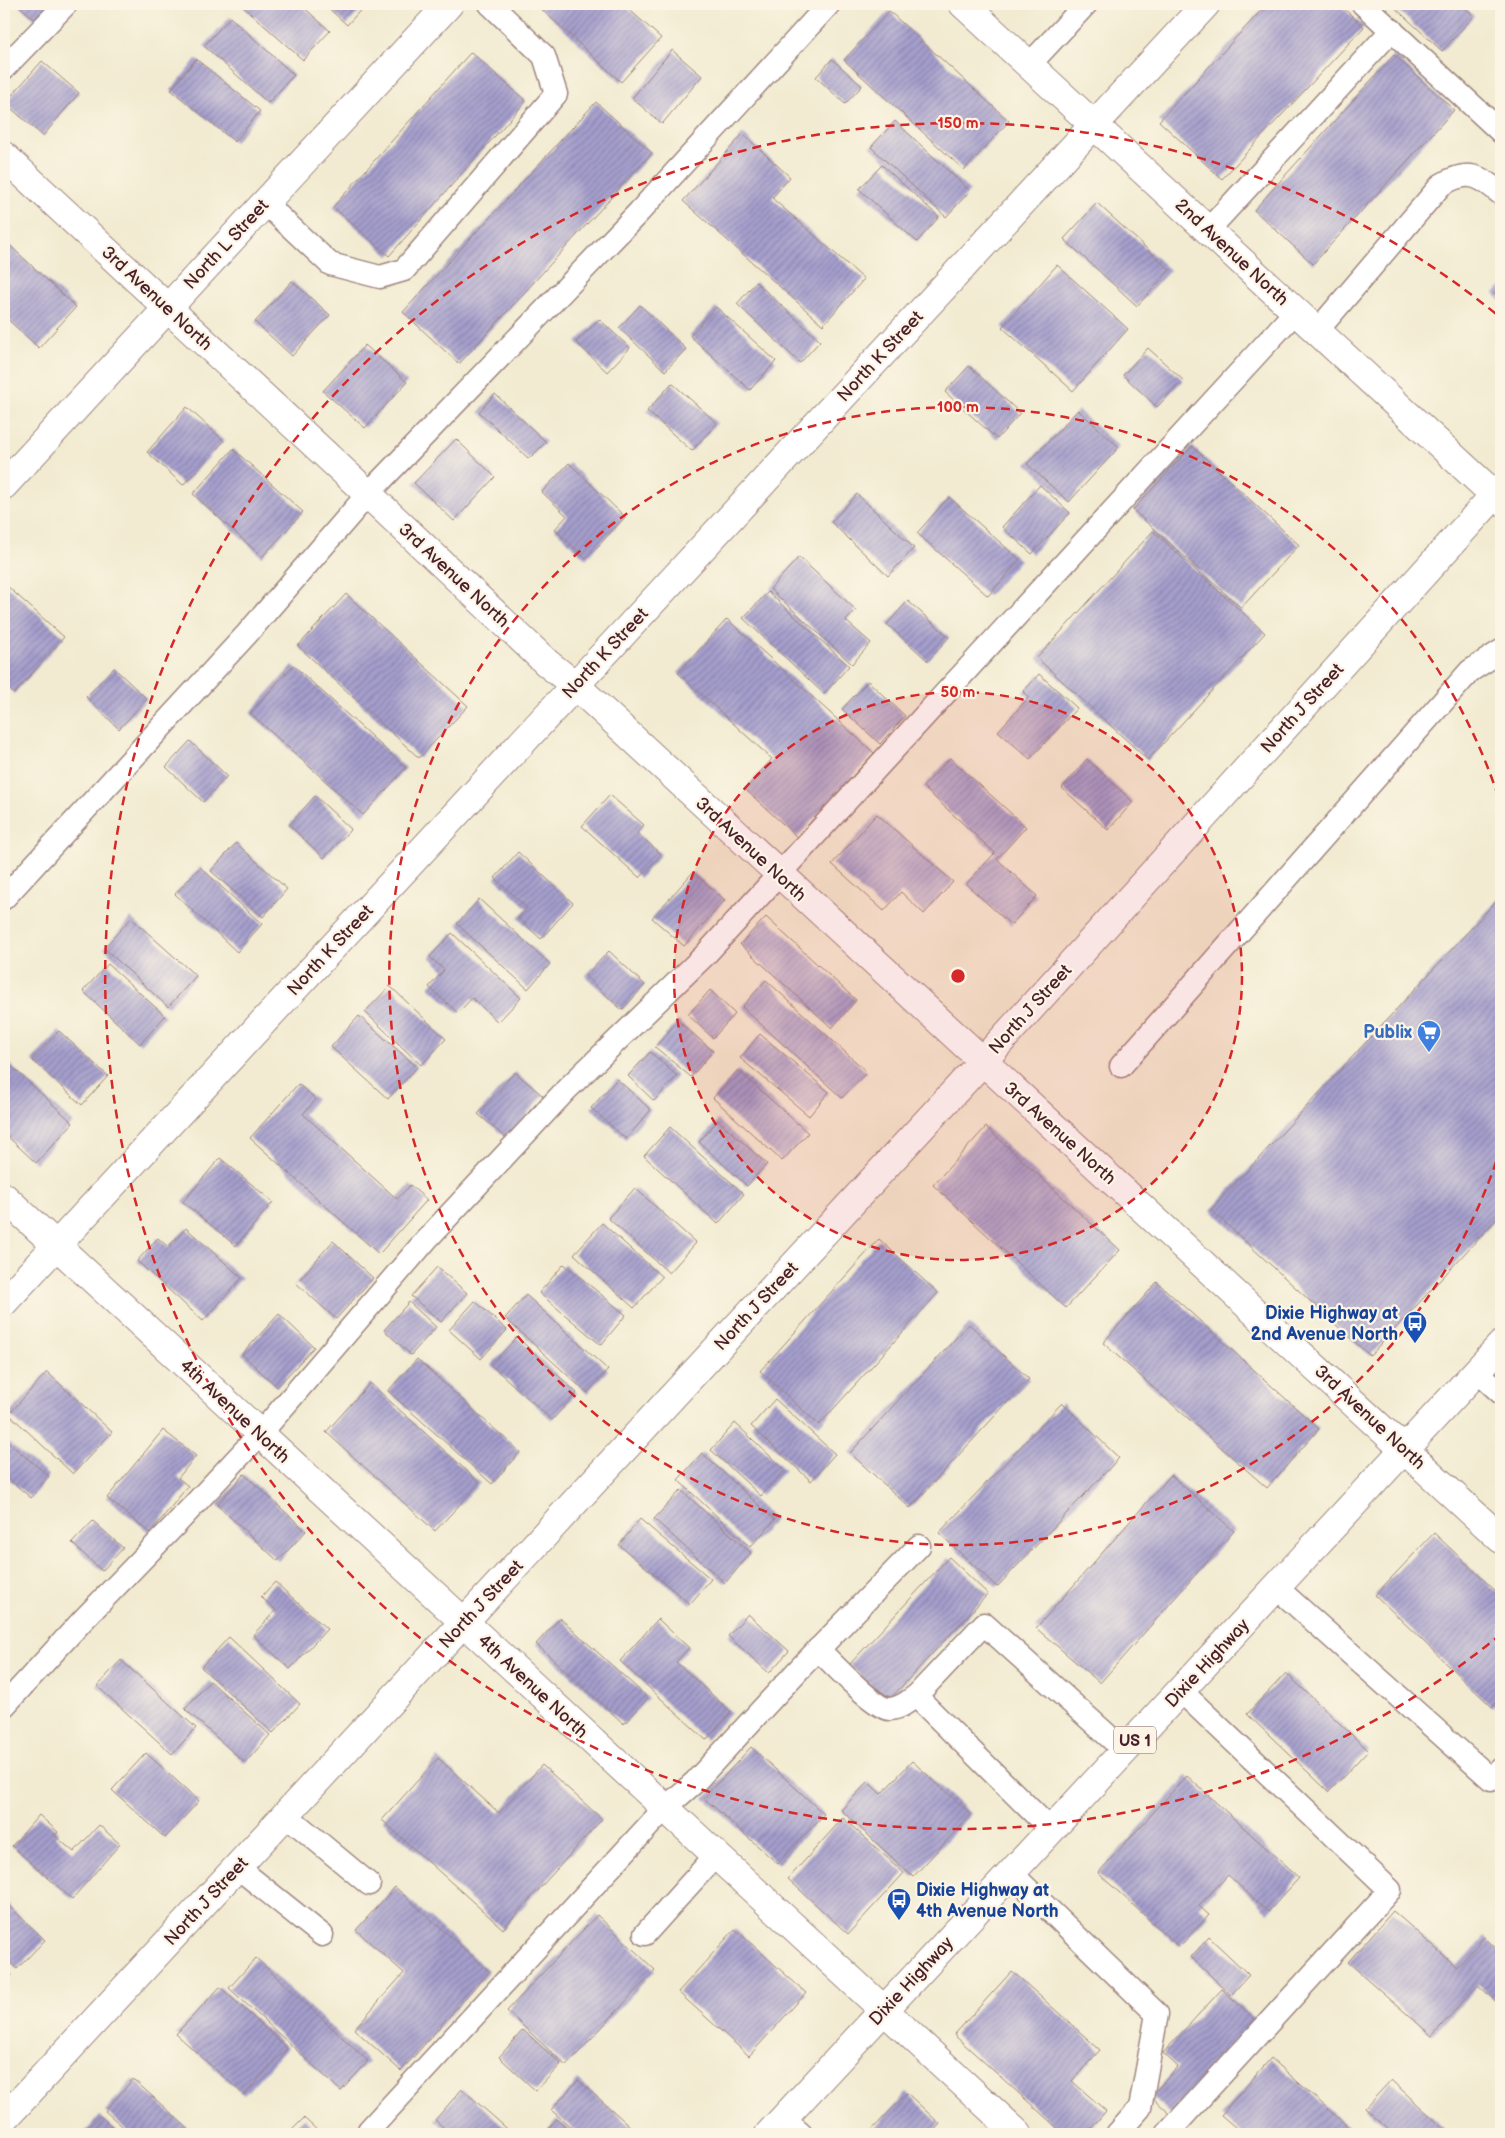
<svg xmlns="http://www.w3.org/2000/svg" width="1505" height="2138" font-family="'Balsamiq Sans',sans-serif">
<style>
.building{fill:url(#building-hatch)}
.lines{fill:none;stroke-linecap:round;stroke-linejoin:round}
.service-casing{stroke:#9e857e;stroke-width:25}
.minor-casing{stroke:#9e857e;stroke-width:30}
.primary-casing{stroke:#9e857e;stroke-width:30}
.service{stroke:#fff;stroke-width:22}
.minor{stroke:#fff;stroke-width:28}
.primary{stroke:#fff;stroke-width:28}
.ring{fill:none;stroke:#d62828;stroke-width:2.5;stroke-dasharray:9 6}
.labels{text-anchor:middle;stroke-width:4.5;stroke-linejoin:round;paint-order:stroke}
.shield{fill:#fcf5e5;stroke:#7f5f63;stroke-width:1}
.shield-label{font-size:16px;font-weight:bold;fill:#4a1f2b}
.street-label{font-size:18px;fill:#4a1f2b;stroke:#fcf5e5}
.shop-label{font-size:18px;font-weight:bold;fill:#366cbe;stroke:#fcf5e5;text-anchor:end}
.transit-label{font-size:18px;font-weight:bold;fill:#164399;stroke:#fcf5e5;text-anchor:end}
.centre{fill:#d62828;stroke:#fcf5e5;stroke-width:2.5}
.ring-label{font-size:15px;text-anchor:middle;font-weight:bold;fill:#d62828;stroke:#fcf5e5;stroke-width:4.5;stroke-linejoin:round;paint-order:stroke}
</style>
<defs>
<pattern id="building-hatch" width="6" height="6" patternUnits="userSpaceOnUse" patternTransform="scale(1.25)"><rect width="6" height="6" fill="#a59fcd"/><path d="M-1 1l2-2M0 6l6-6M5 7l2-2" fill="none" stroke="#8881a7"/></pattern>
</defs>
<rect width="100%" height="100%" fill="#fcf5e5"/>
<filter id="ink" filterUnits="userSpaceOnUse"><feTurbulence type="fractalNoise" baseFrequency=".02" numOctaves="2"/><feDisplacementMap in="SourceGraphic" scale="10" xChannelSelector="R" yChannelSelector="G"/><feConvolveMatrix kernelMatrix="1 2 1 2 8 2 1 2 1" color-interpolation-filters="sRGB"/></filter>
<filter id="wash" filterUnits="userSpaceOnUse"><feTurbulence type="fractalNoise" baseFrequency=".0096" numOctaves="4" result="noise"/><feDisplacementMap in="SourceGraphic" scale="20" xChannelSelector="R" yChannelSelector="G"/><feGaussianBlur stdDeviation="1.12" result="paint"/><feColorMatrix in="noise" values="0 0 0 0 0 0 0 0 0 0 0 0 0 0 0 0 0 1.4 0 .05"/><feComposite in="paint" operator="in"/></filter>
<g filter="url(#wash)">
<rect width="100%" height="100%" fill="#f2ebd1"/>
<g id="blocks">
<!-- building -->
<g class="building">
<polygon points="4,4 10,5 4,12"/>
<polygon points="17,4 57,4 40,24"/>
<polygon points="240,4 300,4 330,31 303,60"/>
<polygon points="324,4 366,4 347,25"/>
<polygon points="540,4 623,4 661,38 621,82 538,6"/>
<polygon points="1267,4 1339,4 1364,27 1222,179 1159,121"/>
<polygon points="1391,4 1461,4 1474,16 1442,51"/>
<polygon points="889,11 1009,121 964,170 844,60"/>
<polygon points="230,17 294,75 268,103 204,46"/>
<polygon points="672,50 702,76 662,124 632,98"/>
<polygon points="471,52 526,101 389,256 333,207"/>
<polygon points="1394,55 1454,110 1313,264 1254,210"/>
<polygon points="196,59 260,111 235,142 171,90"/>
<polygon points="832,59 862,86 845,104 816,77"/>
<polygon points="42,61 79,93 43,136 5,103"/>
<polygon points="596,102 652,153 459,364 403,312"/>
<polygon points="895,121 970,191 946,217 871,147"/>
<polygon points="743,134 790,177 772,198 864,279 823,325 683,201"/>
<polygon points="882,165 939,217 917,242 859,189"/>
<polygon points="1097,203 1170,270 1137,306 1064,239"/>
<polygon points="4,240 76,307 39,348 4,316"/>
<polygon points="1057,265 1128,329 1073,391 1002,327"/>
<polygon points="292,281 330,315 292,356 255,322"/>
<polygon points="756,282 820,341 800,363 737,304"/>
<polygon points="1501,286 1501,301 1494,294"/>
<polygon points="640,305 686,349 665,371 619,328"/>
<polygon points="716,307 776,361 750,390 690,336"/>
<polygon points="599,319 630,348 607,372 576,342"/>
<polygon points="365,345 407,382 365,428 323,391"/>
<polygon points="1148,348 1183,380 1157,407 1123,375"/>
<polygon points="969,366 1020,413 997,439 945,392"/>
<polygon points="672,383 717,423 692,451 647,411"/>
<polygon points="495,394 546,442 529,459 479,412"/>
<polygon points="187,407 224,441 183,485 147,452"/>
<polygon points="1078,410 1119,447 1069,502 1027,464"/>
<polygon points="456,439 495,477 454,521 414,483"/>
<polygon points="1192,446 1299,545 1241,608 1133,510"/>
<polygon points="233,449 303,512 262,557 193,494"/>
<polygon points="569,463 625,517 586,559 555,529 567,516 542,492"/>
<polygon points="1040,485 1070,513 1032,554 1002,527"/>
<polygon points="857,494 914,548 888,576 831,522"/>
<polygon points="949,497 1020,560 988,596 917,533"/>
<polygon points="1153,531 1265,633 1148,760 1037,658"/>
<polygon points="799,557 856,610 846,621 871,643 852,664 770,589"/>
<polygon points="7,586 64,637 14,694 4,684 4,590"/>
<polygon points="768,592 849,666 824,694 743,618"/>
<polygon points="346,594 468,706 419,758 298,646"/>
<polygon points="908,601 949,637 928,661 887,624"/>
<polygon points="727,619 874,753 797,837 745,789 772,759 678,673"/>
<polygon points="293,665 406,768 363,815 250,713"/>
<polygon points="114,668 147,699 119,729 86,697"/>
<polygon points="1039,674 1077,708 1030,759 998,731 1029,697 1023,692"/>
<polygon points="868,681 905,716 880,744 842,709"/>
<polygon points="190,741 227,776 203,802 166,767"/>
<polygon points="950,758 1026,827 997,859 1037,896 1011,925 966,884 995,853 923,787"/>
<polygon points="1087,759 1133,802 1108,830 1062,788"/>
<polygon points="610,795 644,825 637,833 661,854 640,878 582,826"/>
<polygon points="315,796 351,829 324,858 289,825"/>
<polygon points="877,814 953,882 924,914 901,892 884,911 832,864"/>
<polygon points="236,843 287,889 263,917 211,871"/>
<polygon points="518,852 573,903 541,939 518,918 527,908 495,878"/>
<polygon points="200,867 262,924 237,952 175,894"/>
<polygon points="693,872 725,900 684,946 652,918"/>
<polygon points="1501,896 1501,1214 1370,1356 1211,1210"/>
<polygon points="479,899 550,964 528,989 457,924"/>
<polygon points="766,917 856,1000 832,1028 740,944"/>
<polygon points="131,918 196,976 168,1007 104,948"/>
<polygon points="452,933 521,998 498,1022 472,998 458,1013 429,987 444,970 430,957"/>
<polygon points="609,951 645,985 622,1010 585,976"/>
<polygon points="108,964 165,1016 140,1044 83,991"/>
<polygon points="766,980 867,1072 842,1098 742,1007"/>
<polygon points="390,986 446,1039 421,1065 365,1012"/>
<polygon points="710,990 735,1014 713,1038 688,1015"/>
<polygon points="359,1016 417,1067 388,1099 331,1047"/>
<polygon points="678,1021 713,1051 691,1077 655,1047"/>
<polygon points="59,1031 108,1076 82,1105 32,1060"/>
<polygon points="760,1034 829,1092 809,1116 740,1058"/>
<polygon points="650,1052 677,1076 654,1101 628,1076"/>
<polygon points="6,1061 73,1123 36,1163 4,1133 4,1064"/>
<polygon points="738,1070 808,1133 782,1161 713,1098"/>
<polygon points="515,1072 543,1096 506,1138 478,1114"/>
<polygon points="617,1079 651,1110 626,1139 591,1108"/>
<polygon points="298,1084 316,1099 303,1114 397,1199 410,1185 427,1200 379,1254 250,1138"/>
<polygon points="718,1120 767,1164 747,1186 699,1142"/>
<polygon points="670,1127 744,1194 718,1224 644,1156"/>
<polygon points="986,1127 1120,1250 1066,1308 933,1185"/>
<polygon points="220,1158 273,1202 236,1246 183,1202"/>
<polygon points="635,1188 696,1243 669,1273 608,1218"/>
<polygon points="602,1223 662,1277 634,1308 574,1254"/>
<polygon points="186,1228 242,1278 203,1321 137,1261 158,1238 168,1247"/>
<polygon points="879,1239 938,1293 819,1425 760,1371"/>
<polygon points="333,1241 373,1278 336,1319 296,1283"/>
<polygon points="564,1264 626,1315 601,1345 539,1293"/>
<polygon points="437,1267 467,1293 441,1322 411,1296"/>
<polygon points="1157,1282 1319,1429 1267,1488 1103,1343"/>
<polygon points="526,1295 608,1370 587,1393 505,1318"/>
<polygon points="475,1301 507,1330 481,1359 449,1330"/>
<polygon points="409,1302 436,1327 411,1355 384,1330"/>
<polygon points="279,1314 314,1347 277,1387 242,1354"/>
<polygon points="969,1324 1029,1379 910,1508 850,1453"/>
<polygon points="517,1337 577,1393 552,1420 491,1365"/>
<polygon points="417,1359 520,1452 492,1484 388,1391"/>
<polygon points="47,1372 112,1432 73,1474 9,1414"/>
<polygon points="370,1383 480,1483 435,1531 326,1432"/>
<polygon points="775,1399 835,1454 811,1481 751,1426"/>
<polygon points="1062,1403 1119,1458 997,1587 939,1533"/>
<polygon points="735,1423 785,1470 761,1496 711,1450"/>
<polygon points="163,1430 196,1456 178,1478 188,1486 150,1533 107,1498"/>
<polygon points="4,1439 49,1476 31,1498 4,1475"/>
<polygon points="702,1453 775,1520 750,1547 678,1480"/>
<polygon points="244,1474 306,1531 278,1561 217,1505"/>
<polygon points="1171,1475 1234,1531 1100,1683 1036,1628"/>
<polygon points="681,1490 751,1553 725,1583 654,1519"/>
<polygon points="640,1519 711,1579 690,1604 619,1545"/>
<polygon points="93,1521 123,1548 102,1571 72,1543"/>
<polygon points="1434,1533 1501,1596 1501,1698 1492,1707 1375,1595"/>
<polygon points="949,1557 988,1594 888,1701 849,1665"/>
<polygon points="275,1582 327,1629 290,1669 253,1635 276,1610 261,1597"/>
<polygon points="748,1614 789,1651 769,1673 728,1636"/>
<polygon points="560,1618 648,1698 624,1724 536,1644"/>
<polygon points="658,1619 689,1648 676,1662 731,1712 706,1740 620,1661"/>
<polygon points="229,1637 300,1704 273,1733 201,1667"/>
<polygon points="121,1660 196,1728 172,1754 97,1686"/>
<polygon points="1286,1673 1368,1750 1329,1792 1247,1714"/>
<polygon points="210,1681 270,1735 245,1763 185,1709"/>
<polygon points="751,1747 824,1814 778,1864 704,1798"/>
<polygon points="146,1753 199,1801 165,1838 112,1790"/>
<polygon points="438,1758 499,1813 542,1765 602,1819 503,1929 382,1820"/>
<polygon points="912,1761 971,1814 913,1877 841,1810 868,1782 881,1794"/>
<polygon points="1187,1776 1299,1878 1268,1912 1228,1875 1199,1906 1209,1915 1179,1947 1098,1873"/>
<polygon points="39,1815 58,1832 55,1836 74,1852 99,1825 120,1844 72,1899 12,1846"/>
<polygon points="843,1818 904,1873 848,1934 788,1879"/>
<polygon points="395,1887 489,1971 401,2071 354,2029 404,1973 356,1930"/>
<polygon points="6,1903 45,1940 17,1969 4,1957 4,1906"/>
<polygon points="1393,1911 1457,1967 1484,1937 1501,1953 1501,2006 1478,1985 1432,2036 1348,1962"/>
<polygon points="597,1915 655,1970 566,2066 507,2011"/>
<polygon points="735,1929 806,1993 749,2056 678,1992"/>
<polygon points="1209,1937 1249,1975 1231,1995 1191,1957"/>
<polygon points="256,1958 368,2061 341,2091 229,1988"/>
<polygon points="4,1967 12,1975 4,1984"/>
<polygon points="1012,1971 1100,2050 1072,2081 1106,2111 1086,2134 1064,2134 954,2035"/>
<polygon points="220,1987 287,2048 244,2095 176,2034"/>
<polygon points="1222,1989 1258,2022 1171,2115 1151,2096 1178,2067 1163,2053"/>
<polygon points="523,2030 561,2064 536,2091 499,2057"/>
<polygon points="1271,2058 1356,2134 1243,2134 1221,2115"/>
<polygon points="133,2079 194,2134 131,2134 105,2111"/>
<polygon points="578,2080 639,2134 579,2134 551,2110"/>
<polygon points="1391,2080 1450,2134 1393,2134 1365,2108"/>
<polygon points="462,2089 513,2134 451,2134 435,2120"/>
<polygon points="907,2093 940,2124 931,2134 868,2134"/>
<polygon points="100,2116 121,2134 83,2134"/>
<polygon points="304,2118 321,2134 288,2134"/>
<polygon points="557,2119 574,2134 544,2134"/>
</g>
</g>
</g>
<g filter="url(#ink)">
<use href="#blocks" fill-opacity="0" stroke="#9e857e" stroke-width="1"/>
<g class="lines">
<defs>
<g id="service">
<polyline points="1363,4 1501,132"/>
<polyline points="1029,65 1086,4"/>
<polyline points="4,68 66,4"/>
<polyline points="265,203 330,264 380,277 404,270 556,94 544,56 490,4"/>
<polyline points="1208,230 1392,30"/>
<path d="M1317,331l124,-146c27,-16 38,-10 60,9"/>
<polyline points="4,898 246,635 368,494 639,212 829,4"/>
<polyline points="1121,1066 1470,671 1501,651"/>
<polyline points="1477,1371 1501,1393"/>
<polyline points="1277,1588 1491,1779 1501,1769"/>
<path d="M818,1649c12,12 58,60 71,60 11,0 18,-7 27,-13"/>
<polyline points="4,1706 83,1620 177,1523 260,1434 426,1240 567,1089 705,955 1296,311"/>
<polyline points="286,1815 369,1884"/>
<polyline points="1051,1830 916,1696 984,1624 1125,1751"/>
<polyline points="237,1867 322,1935"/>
<polyline points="1011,1873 1157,2014 1140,2108 1117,2134"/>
<polyline points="645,1934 716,1855"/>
<polyline points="784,2119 801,2134"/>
<polyline points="369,2130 665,1808 695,1782 802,1666 919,1546"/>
<polyline points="1167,2134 1390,1890 1181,1691"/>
</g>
<g id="minor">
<polyline points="963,4 1501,501"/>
<polyline points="4,156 368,494 547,663 575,685 1501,1539"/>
<polyline points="4,485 449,4"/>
<polyline points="4,1197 1018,2134"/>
<polyline points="4,1302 1206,4"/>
<polyline points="4,2119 982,1062 1501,488"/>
</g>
<polyline id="primary" points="769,2134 1501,1345"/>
</defs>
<!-- service casing -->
<use href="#service" class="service-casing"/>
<!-- minor casing -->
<use href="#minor" class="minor-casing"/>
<!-- primary casing -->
<use href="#primary" class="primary-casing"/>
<!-- service -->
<use href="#service" class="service"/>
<!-- minor -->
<use href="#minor" class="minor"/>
<!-- primary -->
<use href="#primary" class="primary"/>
</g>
</g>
<!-- distance rings -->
<circle cx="958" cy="976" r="284" fill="#d62828" fill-opacity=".12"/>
<g class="ring">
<circle cx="958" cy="976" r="284"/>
<path d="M1501 1147A569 569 0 1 1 1501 805"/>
<path d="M1501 1634A853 853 0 1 1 1501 318"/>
</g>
<!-- icons -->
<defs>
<symbol id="supermarket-pin" viewBox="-11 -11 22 30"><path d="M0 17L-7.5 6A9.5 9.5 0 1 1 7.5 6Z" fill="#3f7fe0" stroke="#fcf5e5"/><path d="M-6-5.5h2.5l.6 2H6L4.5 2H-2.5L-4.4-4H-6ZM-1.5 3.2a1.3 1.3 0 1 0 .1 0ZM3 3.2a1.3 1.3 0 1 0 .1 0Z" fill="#fff"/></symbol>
<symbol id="bus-pin" viewBox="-11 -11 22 30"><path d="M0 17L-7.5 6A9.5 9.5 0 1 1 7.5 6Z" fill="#1a4fb4" stroke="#fcf5e5"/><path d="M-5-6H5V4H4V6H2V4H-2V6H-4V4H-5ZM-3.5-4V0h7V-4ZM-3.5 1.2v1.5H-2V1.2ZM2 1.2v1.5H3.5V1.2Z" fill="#fff"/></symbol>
</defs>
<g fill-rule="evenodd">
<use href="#supermarket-pin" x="1415" y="1018" width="28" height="38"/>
<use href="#bus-pin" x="1401" y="1309" width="28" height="38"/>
<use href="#bus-pin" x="885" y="1886" width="28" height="38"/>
</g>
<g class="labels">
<!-- shield labels -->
<rect class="shield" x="1114" y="1726.5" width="42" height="27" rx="4"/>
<g class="shield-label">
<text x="1135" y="1746">US 1</text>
</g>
<!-- street labels -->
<g class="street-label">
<text transform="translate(226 244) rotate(-47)" y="6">North L Street</text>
<text transform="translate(1232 252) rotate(43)" y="6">2nd Avenue North</text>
<text transform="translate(157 298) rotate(43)" y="6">3rd Avenue North</text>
<text transform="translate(880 356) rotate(-47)" y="6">North K Street</text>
<text transform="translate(454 575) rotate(43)" y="6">3rd Avenue North</text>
<text transform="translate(605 653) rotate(-47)" y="6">North K Street</text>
<text transform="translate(1302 708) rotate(-48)" y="6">North J Street</text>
<text transform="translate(751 849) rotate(43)" y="6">3rd Avenue North</text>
<text transform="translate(330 950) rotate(-47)" y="6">North K Street</text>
<text transform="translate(1030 1009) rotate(-48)" y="6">North J Street</text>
<text transform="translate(1060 1133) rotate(42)" y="6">3rd Avenue North</text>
<text transform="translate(756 1306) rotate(-47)" y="6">North J Street</text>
<text transform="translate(235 1411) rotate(43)" y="6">4th Avenue North</text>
<text transform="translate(1370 1417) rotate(43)" y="6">3rd Avenue North</text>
<text transform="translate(481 1604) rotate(-47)" y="6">North J Street</text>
<text transform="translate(1207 1663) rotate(-47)" y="6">Dixie Highway</text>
<text transform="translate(533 1686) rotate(43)" y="6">4th Avenue North</text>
<text transform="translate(206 1901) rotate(-47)" y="6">North J Street</text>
<text transform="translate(911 1981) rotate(-47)" y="6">Dixie Highway</text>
</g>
<!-- shop labels -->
<g class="shop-label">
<text x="1412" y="1038">Publix</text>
</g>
<!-- transit labels -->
<g class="transit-label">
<text x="1398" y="1319">Dixie Highway at<tspan x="1398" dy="21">2nd Avenue North</tspan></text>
<text x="916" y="1896" text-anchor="start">Dixie Highway at<tspan x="916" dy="21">4th Avenue North</tspan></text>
</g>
</g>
<circle cx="958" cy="976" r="8" class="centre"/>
<g class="ring-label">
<text x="958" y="128">150 m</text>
<text x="958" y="412">100 m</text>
<text x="958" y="697">50 m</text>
</g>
<!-- margin -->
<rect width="1505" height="2138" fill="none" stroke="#fcf5e5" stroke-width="20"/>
</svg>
